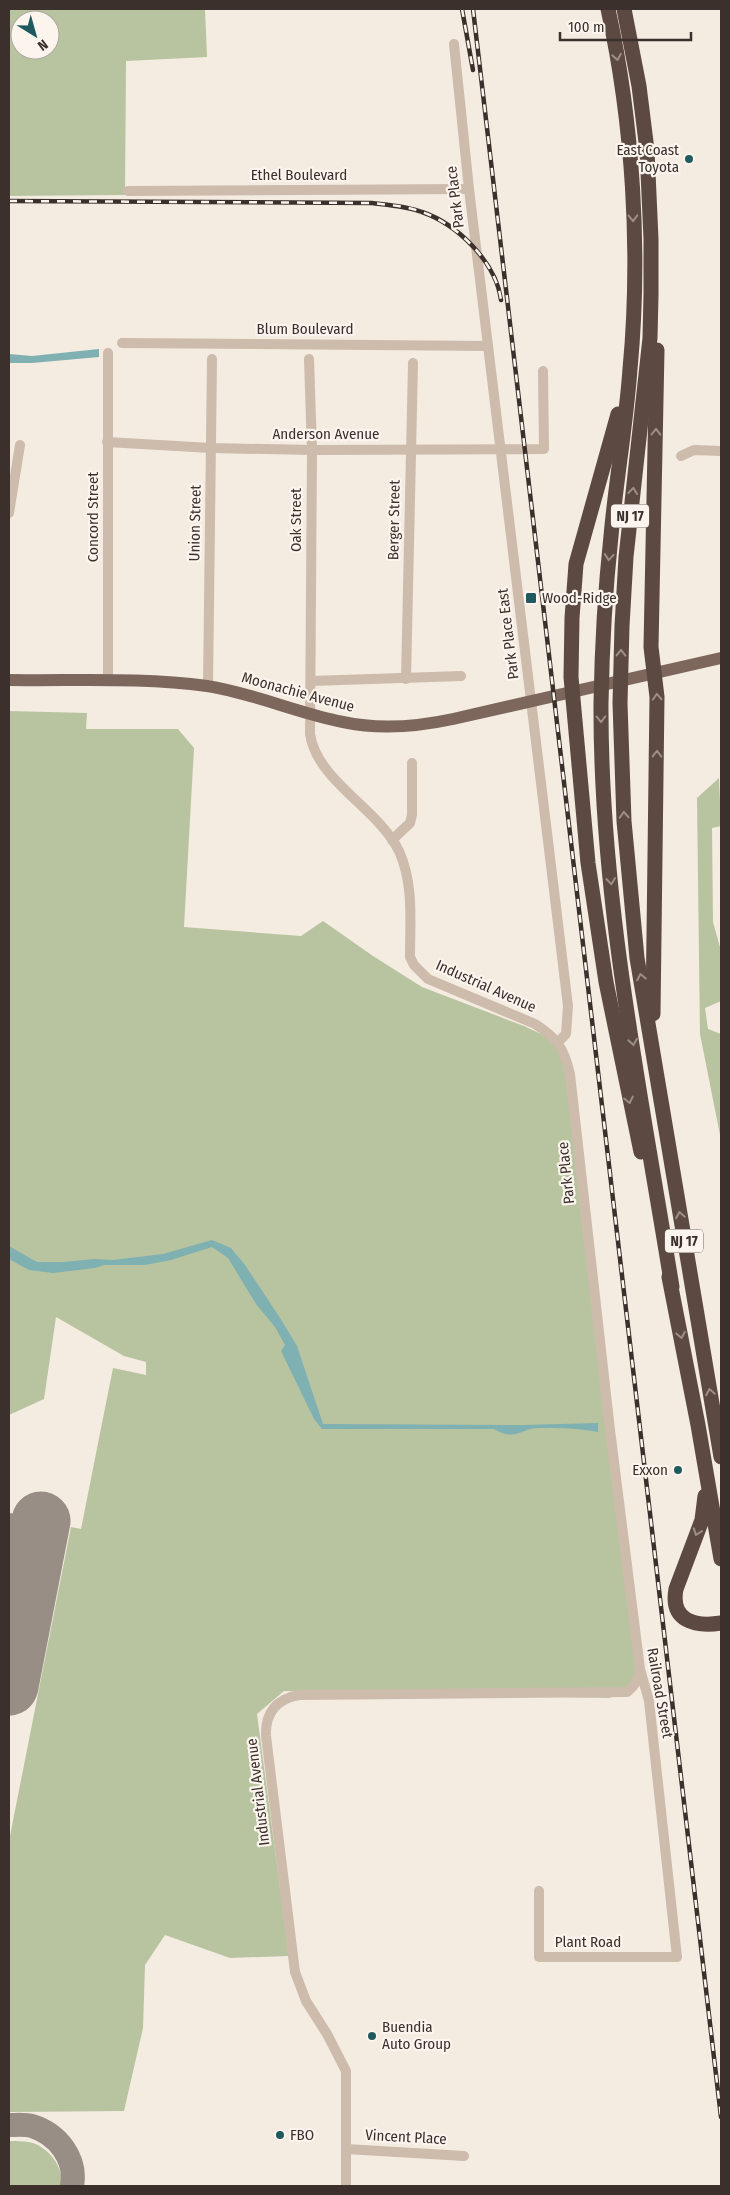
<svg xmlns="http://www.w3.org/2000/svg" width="730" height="2195" font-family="'Fira Sans Condensed',sans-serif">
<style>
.green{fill:#b8c4a0;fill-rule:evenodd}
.water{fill:#7fb0b2}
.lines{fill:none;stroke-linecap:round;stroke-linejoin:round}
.taxiway{stroke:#988e86;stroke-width:24}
.runway{stroke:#988e86;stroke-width:59}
.minor{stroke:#cdbbac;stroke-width:10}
.major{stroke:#7d675c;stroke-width:12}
.highway{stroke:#5c4a42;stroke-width:15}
.rail-casing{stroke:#3b302b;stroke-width:4.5}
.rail{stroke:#fbf5ee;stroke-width:2.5;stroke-dasharray:8;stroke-linecap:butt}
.oneway{stroke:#9c8e87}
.poi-dot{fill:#1f5a5e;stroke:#fbf5ee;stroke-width:2}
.labels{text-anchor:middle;stroke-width:4.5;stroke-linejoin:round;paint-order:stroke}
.shield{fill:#fbf5ee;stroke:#756b66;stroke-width:1}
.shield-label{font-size:14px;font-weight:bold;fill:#3b302b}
.poi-label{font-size:15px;fill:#3b302b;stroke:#fbf5ee;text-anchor:start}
.street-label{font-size:15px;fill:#3b302b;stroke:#fbf5ee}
</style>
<rect width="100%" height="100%" fill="#f4ebe1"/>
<!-- green -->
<g class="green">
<path d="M9,9h196l2,48 -81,4 -1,134 -116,1zM20,20h30v30h-30z"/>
<polygon points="9,711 87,713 86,729 178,729 194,748 184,927 301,936 323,921 373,956 422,987 524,1026 558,1042 565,1055 641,1679 610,1698 284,1691 257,1714 289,1956 230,1958 165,1935 145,1965 143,2028 124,2111 9,2112 9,1841 71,1527 81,1529 113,1368 146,1375 146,1362 124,1356 56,1317 44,1399 9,1415"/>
<polygon points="719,778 721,826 712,828 713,922 721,951 721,1001 705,1008 708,1029 721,1034 721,1140 700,1034 697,798"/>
<path d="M9,2141c8,0 16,0 24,2 17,6 31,25 28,43h-52z"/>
</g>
<!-- water -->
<g class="water">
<polygon points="99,349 99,357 32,363 9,363 9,354 32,356"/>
<path d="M212,1240l19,8 14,17 37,56 15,25 26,78 200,1 75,-2v9c-19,-4 -39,-4 -59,-4 -18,0 -23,14 -45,1h-172l-8,-10 -33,-68 4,-6 -10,-18 -19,-23 -28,-46 -16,-11 -41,13 -26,5h-41l-9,3 -42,5 -24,-3 -20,-11v-13l28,16h27l30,-3 19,1 50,-6z"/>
</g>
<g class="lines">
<!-- taxiway -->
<g class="taxiway">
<polyline points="9,1525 39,1531"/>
<path d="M9,2125c7,0 16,-1 23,1 26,8 45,33 40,60"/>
</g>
<!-- runway -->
<polyline class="runway" points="9,1686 41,1521"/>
<!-- minor -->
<g class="minor">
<polyline points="454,44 469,189 568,1006 566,1034 558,1042"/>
<polyline points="128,191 469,189"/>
<polyline points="122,343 488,346"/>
<polyline points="108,353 108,681"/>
<path d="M309,359l3,91 -2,284c7,47 68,74 89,117 15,33 11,71 11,106l4,8 14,14 107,45c22,14 29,24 35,50l40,356 30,239 9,32 28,256h-138v-66"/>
<polyline points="107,442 211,448 312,450 544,449 543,371"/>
<polyline points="681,456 694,450 721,451"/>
<polyline points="9,513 20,445"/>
<polyline points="406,679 413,363"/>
<polyline points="311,681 461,676"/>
<polyline points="208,686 212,359"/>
<polyline points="392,840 410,823 412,815 412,763"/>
<polyline points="346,2149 464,2156"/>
<path d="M346,2186v-115l-19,-37 -21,-33 -11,-29 -29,-236c-1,-23 10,-37 33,-41l328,-3c8,-6 12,-13 13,-22"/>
</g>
<!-- major -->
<path class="major" d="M9,680c65,1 133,-3 198,6 46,7 90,27 136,36 37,8 73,5 110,-3l268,-61"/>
<!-- highway -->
<g class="highway">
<path d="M608,9c25,114 33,243 22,360 -4,56 -14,111 -19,167 -6,56 -9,111 -10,167 -1,196 40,391 71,584"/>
<polyline points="624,9 639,86 647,150 651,239 651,295 650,338 626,557 622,626 620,703 624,821 637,958 721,1457"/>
<polyline points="618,414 576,564 572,618 571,677 588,863 606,982 641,1152"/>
<polyline points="653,1014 657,697 651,647 657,350"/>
<polyline points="669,1277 698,1425 721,1559"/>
<path d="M705,1496l-3,24 -26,69c-6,32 19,38 45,34"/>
</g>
<defs>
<g id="rail">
<polyline points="462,9 473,70"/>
<polyline points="473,9 721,2117"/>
<path d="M9,201l363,2c17,2 34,3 50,9 35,12 74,50 79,88"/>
</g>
</defs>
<!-- rail casing -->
<use href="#rail" class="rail-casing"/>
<!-- rail -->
<use href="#rail" class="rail"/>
</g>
<!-- one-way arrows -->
<defs><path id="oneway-chevron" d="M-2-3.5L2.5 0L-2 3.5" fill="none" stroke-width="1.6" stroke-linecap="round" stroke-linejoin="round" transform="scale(1.25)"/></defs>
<g class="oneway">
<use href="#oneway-chevron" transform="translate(617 57) rotate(80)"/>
<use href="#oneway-chevron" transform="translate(633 218) rotate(89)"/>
<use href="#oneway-chevron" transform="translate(656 432) rotate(-89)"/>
<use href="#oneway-chevron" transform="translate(633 491) rotate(-84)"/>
<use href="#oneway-chevron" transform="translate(609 557) rotate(95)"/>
<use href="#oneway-chevron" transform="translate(621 653) rotate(-89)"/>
<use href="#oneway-chevron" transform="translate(657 697) rotate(-93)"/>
<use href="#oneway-chevron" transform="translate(601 719) rotate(89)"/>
<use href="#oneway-chevron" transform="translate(657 754) rotate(-89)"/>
<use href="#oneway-chevron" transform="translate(624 815) rotate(-93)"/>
<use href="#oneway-chevron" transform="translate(611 881) rotate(84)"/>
<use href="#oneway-chevron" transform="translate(641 977) rotate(-101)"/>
<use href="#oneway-chevron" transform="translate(633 1042) rotate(81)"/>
<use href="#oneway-chevron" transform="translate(629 1100) rotate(78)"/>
<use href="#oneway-chevron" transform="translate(680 1215) rotate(-100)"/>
<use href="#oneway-chevron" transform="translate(681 1335) rotate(79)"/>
<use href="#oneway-chevron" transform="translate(710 1392) rotate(-100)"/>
<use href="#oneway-chevron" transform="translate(697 1532) rotate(110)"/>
</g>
<!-- markers -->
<g class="poi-dot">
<circle cx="689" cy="159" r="5"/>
<rect x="525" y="592" width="12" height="12" rx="2.5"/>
<circle cx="678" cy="1470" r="5"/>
<circle cx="372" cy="2036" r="5"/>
<circle cx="280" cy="2135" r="5"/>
</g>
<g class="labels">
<!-- shield labels -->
<g class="shield">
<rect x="611" y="504.5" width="38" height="23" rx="4"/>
<rect x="665" y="1229.5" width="38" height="23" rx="4"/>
</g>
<g class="shield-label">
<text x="630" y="521">NJ 17</text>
<text x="684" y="1246">NJ 17</text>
</g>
<!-- poi labels -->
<g class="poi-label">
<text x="679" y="155" text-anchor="end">East Coast<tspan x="679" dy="17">Toyota</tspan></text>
<text x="542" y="603">Wood-Ridge</text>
<text x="668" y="1475" text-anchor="end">Exxon</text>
<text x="382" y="2032">Buendia<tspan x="382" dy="17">Auto Group</tspan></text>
<text x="290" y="2140">FBO</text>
</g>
<!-- street labels -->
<g class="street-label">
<text x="299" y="180">Ethel Boulevard</text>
<text transform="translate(455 197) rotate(-97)" y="5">Park Place</text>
<text x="305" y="334">Blum Boulevard</text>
<text x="326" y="439">Anderson Avenue</text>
<text transform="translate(93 517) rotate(-90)" y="5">Concord Street</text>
<text transform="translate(296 520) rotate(-90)" y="5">Oak Street</text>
<text transform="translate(394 520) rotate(-89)" y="5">Berger Street</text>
<text transform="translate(195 523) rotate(-89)" y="5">Union Street</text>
<text transform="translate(508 634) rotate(-97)" y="5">Park Place East</text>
<text transform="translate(298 692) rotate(15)" y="5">Moonachie Avenue</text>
<text transform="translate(486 986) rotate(24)" y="5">Industrial Avenue</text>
<text transform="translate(566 1173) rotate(-96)" y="5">Park Place</text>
<text transform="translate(660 1693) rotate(80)" y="5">Railroad Street</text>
<text transform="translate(258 1792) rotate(-97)" y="5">Industrial Avenue</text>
<text x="588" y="1947">Plant Road</text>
<text transform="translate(406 2137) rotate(3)" y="5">Vincent Place</text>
</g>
</g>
<!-- border -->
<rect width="730" height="2195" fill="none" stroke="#3b302b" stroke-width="20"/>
<!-- north arrow -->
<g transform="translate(35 35) rotate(143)"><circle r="24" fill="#fbf5ee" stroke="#aea6a0"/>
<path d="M0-4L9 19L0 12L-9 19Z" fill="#1f5a5e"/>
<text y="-8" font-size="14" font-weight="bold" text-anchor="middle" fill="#3b302b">N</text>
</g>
<!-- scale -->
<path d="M560 32v8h131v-8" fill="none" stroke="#3b302b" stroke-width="2.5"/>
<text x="568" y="32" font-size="15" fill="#3b302b" stroke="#fbf5ee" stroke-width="4" paint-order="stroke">100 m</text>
</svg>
